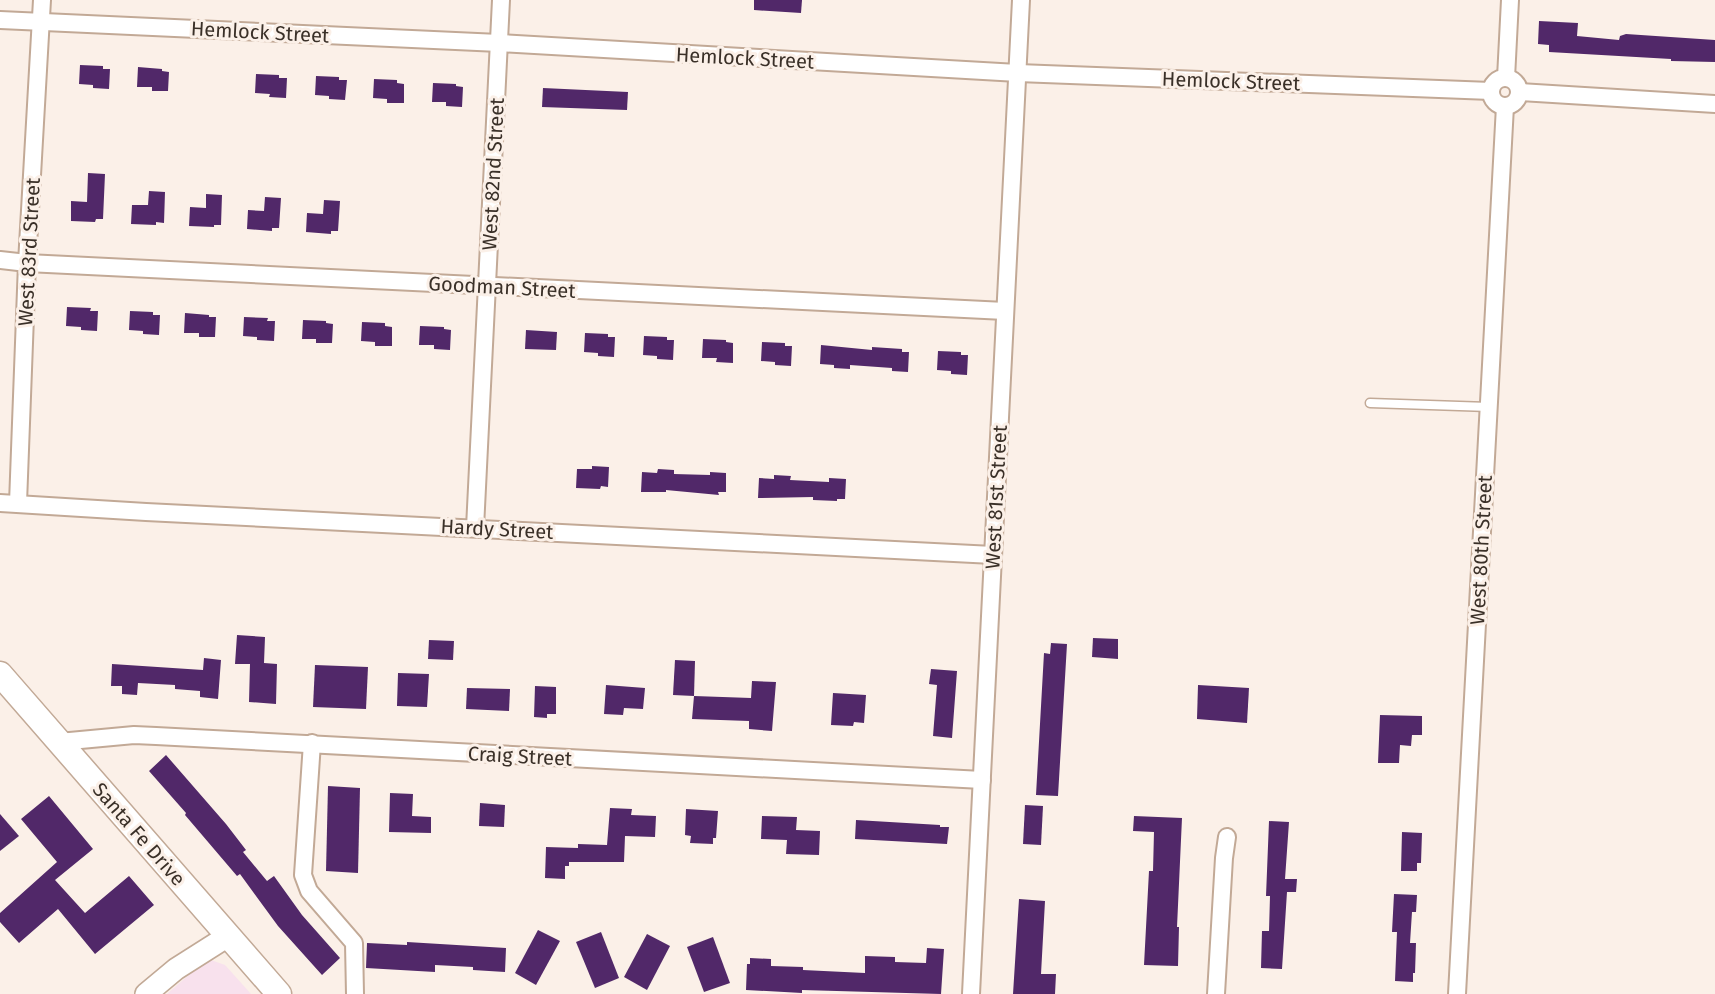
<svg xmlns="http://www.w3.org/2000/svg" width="1715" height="994" font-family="'Fira Sans',sans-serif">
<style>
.commercial{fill:#f8e1ed}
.building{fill:#512869}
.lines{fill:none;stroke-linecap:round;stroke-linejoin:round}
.service-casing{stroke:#c2a996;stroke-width:11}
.minor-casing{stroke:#c2a996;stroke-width:20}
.tertiary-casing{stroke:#c2a996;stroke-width:24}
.secondary-casing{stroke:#c2a996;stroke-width:27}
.service{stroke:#fff;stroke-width:8}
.minor{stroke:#fff;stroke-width:16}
.tertiary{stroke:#fff;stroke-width:21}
.secondary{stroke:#fff;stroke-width:24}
.labels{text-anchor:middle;stroke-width:6;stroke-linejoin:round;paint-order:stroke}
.street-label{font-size:20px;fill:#3a3028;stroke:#fbf0e8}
</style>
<rect width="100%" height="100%" fill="#fbf0e8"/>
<!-- commercial -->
<polygon class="commercial" points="211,960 225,965 251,994 167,994 205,961"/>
<!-- building -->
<g class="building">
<polygon points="754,0 802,0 801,13 754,10"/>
<polygon points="1539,21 1578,23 1577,36 1619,40 1620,36 1626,34 1715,40 1715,62 1671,61 1671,59 1549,52 1549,45 1538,44"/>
<polygon points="80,65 103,66 103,69 110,69 109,89 93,88 93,85 79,84"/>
<polygon points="138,67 162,69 162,71 169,72 168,91 152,91 152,87 137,87"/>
<polygon points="256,74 279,75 279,78 287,78 286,98 269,97 270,94 255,93"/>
<polygon points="316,76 339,77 339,80 347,80 345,100 329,99 329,96 315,95"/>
<polygon points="374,79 397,80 397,83 404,84 404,103 387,103 387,99 373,98"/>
<polygon points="433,83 456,84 456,86 463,87 462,107 446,106 446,102 432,102"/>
<polygon points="543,88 628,92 627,110 542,107"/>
<polygon points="88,173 105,174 103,219 96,219 95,222 71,221 71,201 87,202"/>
<polygon points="149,191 165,192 164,223 156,222 156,225 131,224 132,205 148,205"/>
<polygon points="206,194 222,195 221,225 214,225 214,227 189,226 190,207 206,208"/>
<polygon points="265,197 281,198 279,228 272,228 272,231 247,229 248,210 264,211"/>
<polygon points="324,200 340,201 338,231 331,231 331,234 306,232 307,213 323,214"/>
<polygon points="67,307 91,308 90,311 98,311 97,331 81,330 81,327 66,326"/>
<polygon points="130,311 153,312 153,315 160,315 159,335 143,334 143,331 129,330"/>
<polygon points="185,313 209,315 209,317 216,317 215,337 199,337 199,333 184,333"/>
<polygon points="244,317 268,318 267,321 275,321 274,341 257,340 257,337 243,336"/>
<polygon points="303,320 326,321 326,323 333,324 332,343 316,343 316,339 302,339"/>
<polygon points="362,322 385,323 385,326 392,327 392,346 375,346 375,342 361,341"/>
<polygon points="420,326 444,327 444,329 451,330 450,350 434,349 434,345 419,345"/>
<polygon points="526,330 557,332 556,350 525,349"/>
<polygon points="585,333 608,334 608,337 615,337 614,357 598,356 598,353 584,352"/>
<polygon points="644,336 667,337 667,340 674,340 673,360 657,359 657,356 643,355"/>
<polygon points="703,339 726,340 726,342 733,343 733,363 716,362 717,358 702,358"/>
<polygon points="762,342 785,343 785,346 792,346 791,366 775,365 775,362 761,361"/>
<polygon points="821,345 872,350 872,347 902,349 902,352 909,352 908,372 892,371 892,368 850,365 850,369 834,368 834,365 820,364"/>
<polygon points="938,351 961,352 961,355 968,355 967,375 951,374 951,371 937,370"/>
<polygon points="592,466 609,467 608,487 601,486 600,489 576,488 577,469 592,469"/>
<polygon points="658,469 674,470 674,474 710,475 710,472 726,473 726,492 718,492 719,495 666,490 666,492 641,492 642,472 657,473"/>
<polygon points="774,475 791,476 790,480 829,482 829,478 846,479 845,499 837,499 837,501 813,500 813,497 758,498 759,478 774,479"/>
<polygon points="237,635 265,637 264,663 277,664 276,704 249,702 250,664 235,664"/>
<polygon points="1093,638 1118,639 1118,659 1092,657"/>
<polygon points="429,640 454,641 453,660 428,659"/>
<polygon points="1051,643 1067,644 1058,796 1036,795 1044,653 1050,654"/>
<polygon points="204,658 221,660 218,699 200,697 200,691 175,689 175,685 138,683 137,695 122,694 122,686 111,686 112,664 203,670"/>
<polygon points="675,660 695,661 694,696 673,695"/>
<polygon points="315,665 368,667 366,709 313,707"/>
<polygon points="931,669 957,671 952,738 933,736 937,685 929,684"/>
<polygon points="398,673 429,674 427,707 397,706"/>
<polygon points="752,681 776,682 772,731 749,729 749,721 692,719 694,696 751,698"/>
<polygon points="606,685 645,688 643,709 624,708 623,715 604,714"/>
<polygon points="1198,685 1249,688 1247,723 1197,719"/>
<polygon points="535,686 556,687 556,714 547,714 547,718 534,717"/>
<polygon points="467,688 510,689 509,711 466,709"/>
<polygon points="833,693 866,695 864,723 854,722 853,726 831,725"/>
<polygon points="1380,715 1422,716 1422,735 1412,735 1411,746 1400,745 1399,763 1378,763"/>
<polygon points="166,755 226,824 246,850 243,852 267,881 274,876 302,915 340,958 322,975 278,926 240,874 237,876 185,815 186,813 149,771"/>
<polygon points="328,786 360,788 358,873 326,871"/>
<polygon points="390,793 413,794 412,816 431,817 431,833 389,832"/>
<polygon points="49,796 93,849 55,880 85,913 129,876 154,905 95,954 58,909 19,943 0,922 0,913 57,862 21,819"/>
<polygon points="480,803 505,805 504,827 479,826"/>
<polygon points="1025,805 1043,806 1041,845 1023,844"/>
<polygon points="610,808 632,809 631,815 656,816 655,837 625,836 624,862 569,862 569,866 565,866 565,879 545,878 546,847 578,848 578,844 607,845"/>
<polygon points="686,809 718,811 716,838 713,838 713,844 690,843 691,836 685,835"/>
<polygon points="0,814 19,836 0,851"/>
<polygon points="762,816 797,817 796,830 820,831 819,855 786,854 787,840 761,839"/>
<polygon points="1134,816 1182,818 1177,927 1179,927 1178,966 1144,965 1149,871 1153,871 1154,832 1133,831"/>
<polygon points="856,820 940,825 940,827 949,827 947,844 855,839"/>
<polygon points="1269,821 1289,822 1285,879 1297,879 1296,892 1287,892 1282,969 1261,968 1262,931 1269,931 1270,896 1266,896"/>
<polygon points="1402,832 1422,833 1421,863 1417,863 1417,871 1401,871"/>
<polygon points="1394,894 1417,895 1416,912 1412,912 1410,943 1416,943 1415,973 1413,973 1413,982 1395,981 1397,932 1392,932"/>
<polygon points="1019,899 1045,901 1041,974 1056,974 1055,994 1013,994"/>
<polygon points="538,930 560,941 536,985 515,973"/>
<polygon points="601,932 619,978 595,988 576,942"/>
<polygon points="647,934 670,946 647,990 624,977"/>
<polygon points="713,937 730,983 704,992 687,947"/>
<polygon points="407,942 506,948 505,972 473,970 473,967 435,965 435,972 366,968 367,943 407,945"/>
<polygon points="927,948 944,949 941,994 802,990 802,993 746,990 747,964 750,964 750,958 771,959 771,966 803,967 803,970 865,973 865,956 895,957 895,962 926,963"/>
</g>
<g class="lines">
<defs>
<polyline id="service" points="1370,403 1489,407"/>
<g id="minor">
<polyline points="0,20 499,43 1018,73 1491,91"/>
<circle cx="1505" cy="92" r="14"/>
<polyline points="1506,78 1510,0"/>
<polyline points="1519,92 1715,104"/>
<polyline points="0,260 27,263 1005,311"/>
<polyline points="0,503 146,512 993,555"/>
<polyline points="18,503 27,263 42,0"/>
<polyline points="475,528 501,0"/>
<polyline points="59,742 134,735 156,736 982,780"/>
<polyline points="312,743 303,875 309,891 354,943 355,994"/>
<polyline points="971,994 1021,0"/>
<polyline points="1216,994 1224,858 1227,837"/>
<polyline points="1457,994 1505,106"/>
</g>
<polyline id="tertiary" points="146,994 176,969 228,936"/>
<polyline id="secondary" points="0,674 279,994"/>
</defs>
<!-- service casing -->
<use href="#service" class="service-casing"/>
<!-- minor casing -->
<use href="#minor" class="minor-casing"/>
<!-- tertiary casing -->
<use href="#tertiary" class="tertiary-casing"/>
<!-- secondary casing -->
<use href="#secondary" class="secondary-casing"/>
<!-- service -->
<use href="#service" class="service"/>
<!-- minor -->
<use href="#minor" class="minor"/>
<!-- tertiary -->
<use href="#tertiary" class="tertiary"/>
<!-- secondary -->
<use href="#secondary" class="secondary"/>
</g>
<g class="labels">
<!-- street labels -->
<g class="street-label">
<text transform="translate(260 32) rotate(3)" y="7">Hemlock Street</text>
<text transform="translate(745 58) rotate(3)" y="7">Hemlock Street</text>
<text transform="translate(1231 81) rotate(2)" y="7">Hemlock Street</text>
<text transform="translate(493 174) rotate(-87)" y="7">West 82nd Street</text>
<text transform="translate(29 252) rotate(-87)" y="7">West 83rd Street</text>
<text transform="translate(502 287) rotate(3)" y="7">Goodman Street</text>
<text transform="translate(996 497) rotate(-87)" y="7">West 81st Street</text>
<text transform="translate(497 529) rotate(3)" y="7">Hardy Street</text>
<text transform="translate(1481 550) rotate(-87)" y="7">West 80th Street</text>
<text transform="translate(520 756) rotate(3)" y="7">Craig Street</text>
<text transform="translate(139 834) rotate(49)" y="7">Santa Fe Drive</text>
</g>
</g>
</svg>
